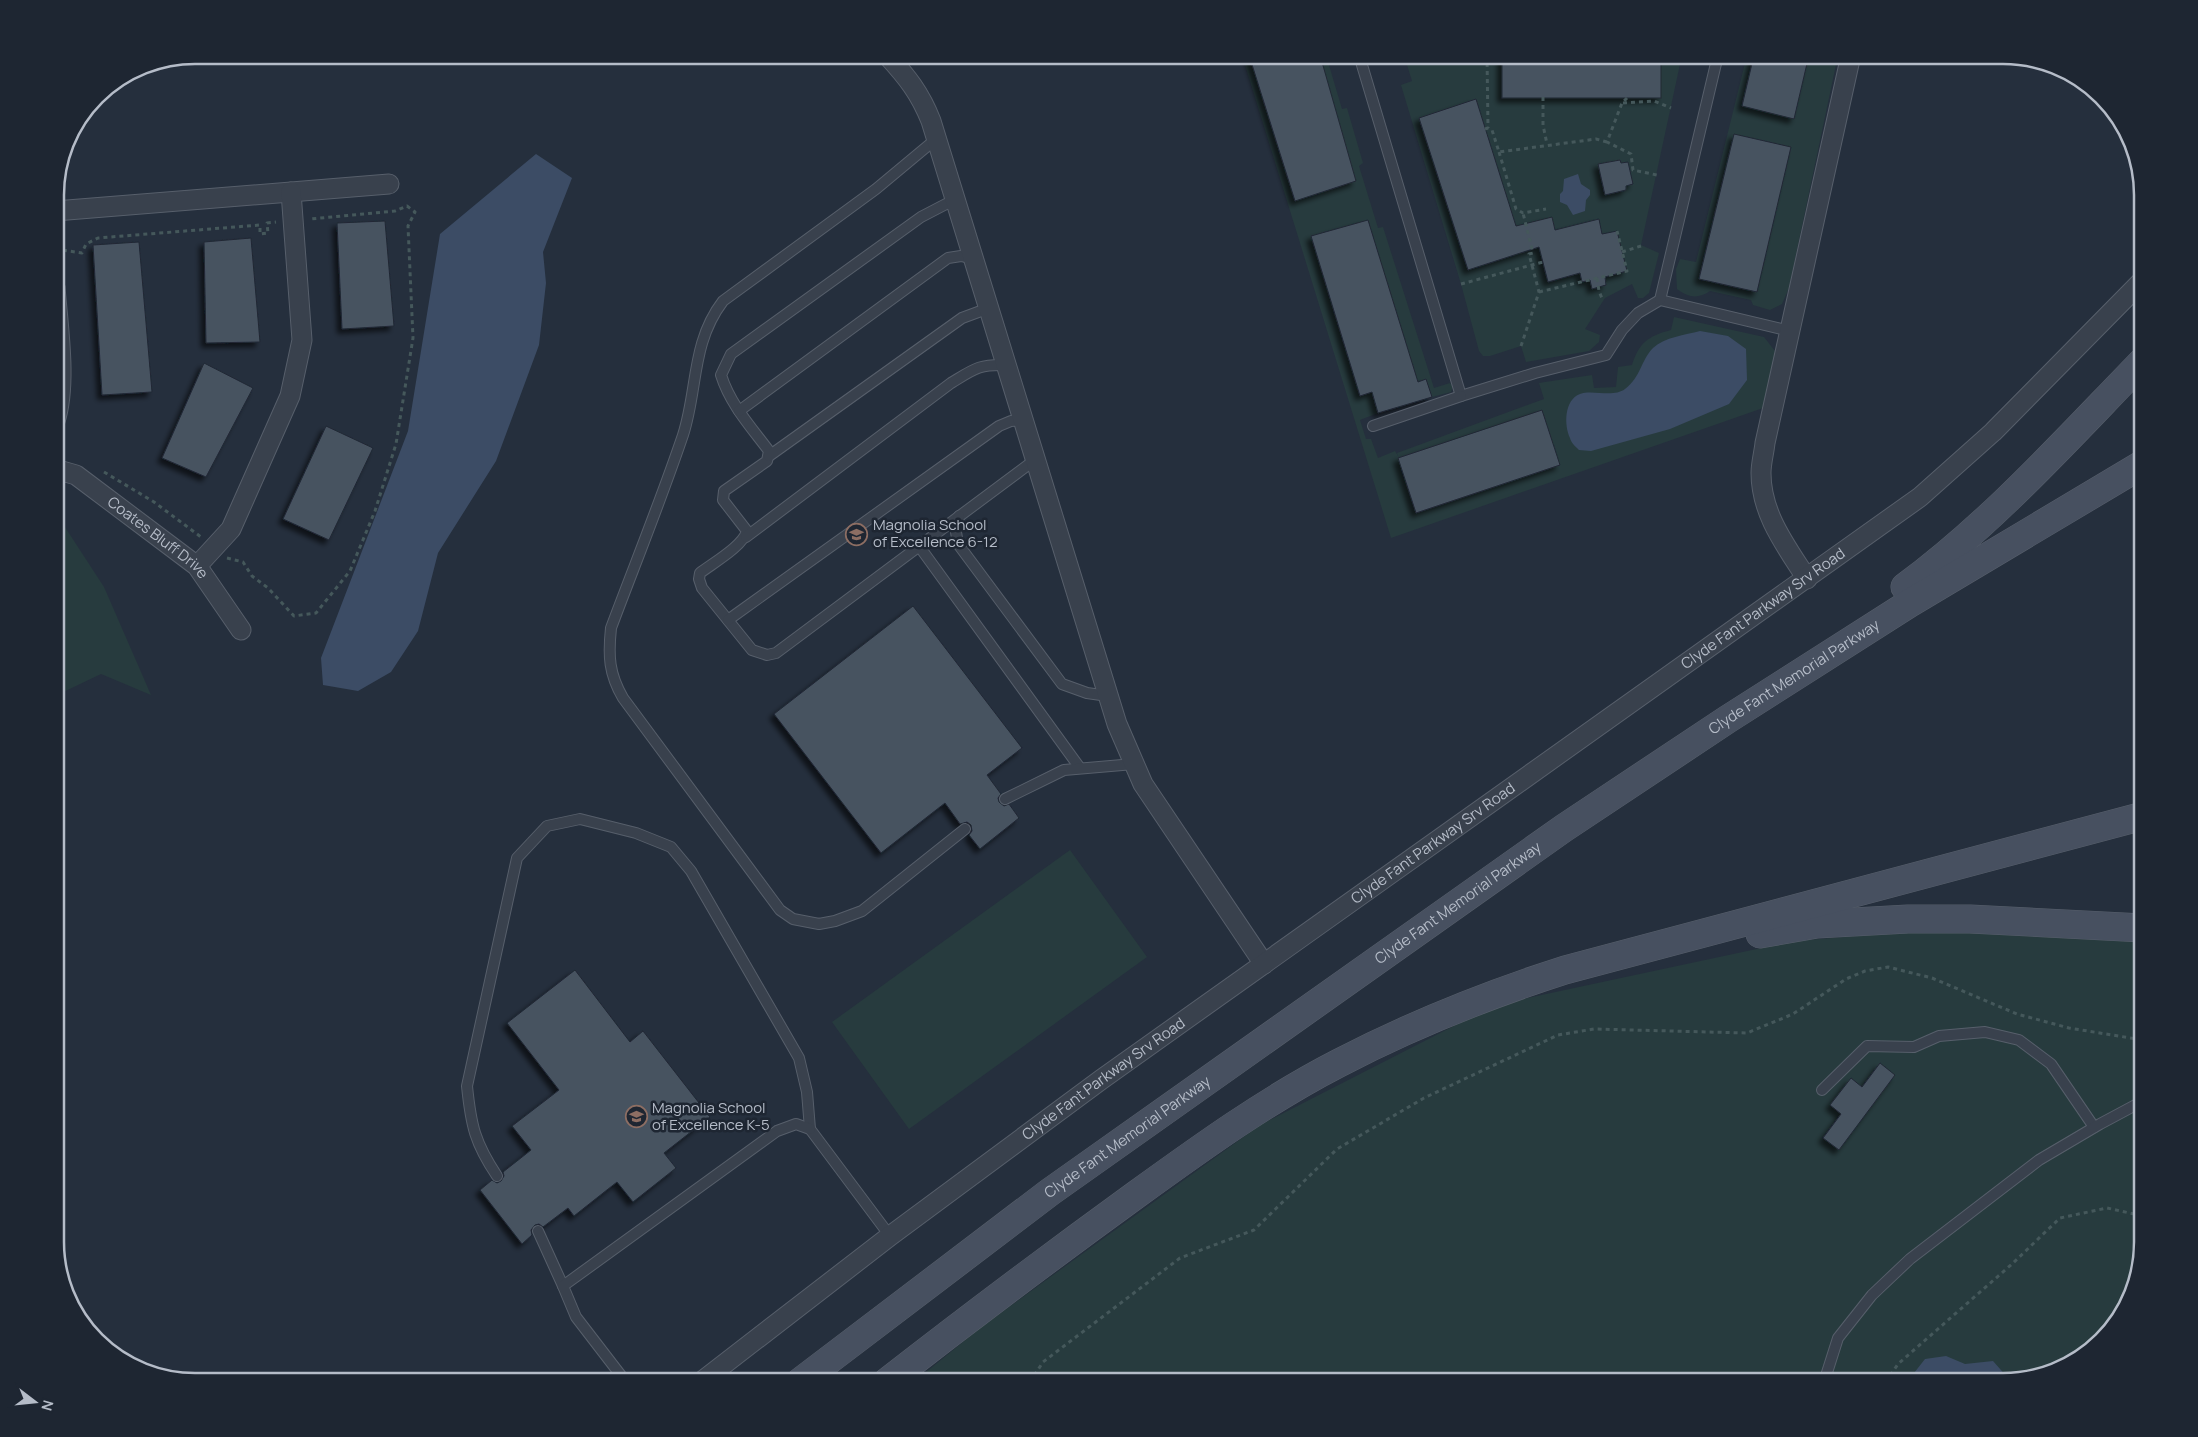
<svg xmlns="http://www.w3.org/2000/svg" width="2198" height="1437" font-family="Manrope,sans-serif">
<style>
.green{fill:#273b3e;fill-rule:evenodd}
.water{fill:#3c4c65}
.building{fill:#475261;stroke:#202834;filter:url(#shadow)}
.lines{fill:none;stroke-linecap:round;stroke-linejoin:round}
.lane-casing{stroke:#575f6b;stroke-width:12}
.street-casing{stroke:#575f6b;stroke-width:21}
.secondary-casing{stroke:#575f6b;stroke-width:29}
.path{stroke:#45585b;stroke-width:3;stroke-dasharray:4 4;stroke-linecap:butt}
.lane{stroke:#39414d;stroke-width:10}
.street{stroke:#39414d;stroke-width:19}
.secondary{stroke:#475060;stroke-width:28}
.labels{text-anchor:middle;stroke-width:5;stroke-linejoin:round;paint-order:stroke}
.poi-label{font-size:15px;fill:#b5bcc8;stroke:#1e2632;text-anchor:start}
.street-label{font-size:15px;fill:#b5bcc8;stroke:#1e2632}
.rim{fill:none;stroke:#b5bcc8;stroke-width:2.5}
</style>
<defs>
<filter id="shadow"><feDropShadow dx="-4.5" dy="4.5" stdDeviation="2.5" flood-color="#0009"/></filter>
</defs>
<rect width="100%" height="100%" fill="#252f3d"/>
<!-- green -->
<g class="green">
<path d="M1242,55h7l46,146 25,-146h6l16,54 5,-1 16,55 -4,3 19,62 5,-1 51,161 16,-5 3,3 -2,6 -19,5 -6,-18 -53,16 5,18 -18,7 6,19h5l7,19 17,-7 3,5 -1,-3 147,-54 -5,-16 6,-1 47,-7 2,13 22,-1 2,-20 14,-2c7,-22 16,-29 39,-35l3,-13 90,20 11,14 -9,56 -375,131zM1368,220l48,156 -56,20 -49,-160zM1542,411l18,54 -143,48 -18,-55z"/>
<polygon points="1404,55 1682,55 1641,245 1659,253 1649,293 1643,298 1638,298 1632,284 1605,298 1585,329 1600,335 1599,342 1589,351 1526,362 1521,346 1490,356 1483,356 1479,351 1461,284 1401,85 1412,81"/>
<path d="M1747,55h7l-11,51 51,13 15,-64h29l-49,233 -7,16 -12,6 -17,-5 -2,-5 -41,-9c-12,8 -21,7 -33,-2l-1,-20 4,-10 16,3zM1734,134l57,13 -34,145 -58,-13z"/>
<polygon points="55,518 61,521 104,587 151,695 101,674 55,696"/>
<polygon points="1070,850 1147,957 909,1129 832,1022"/>
<polygon points="1944,929 2143,939 2143,1243 2120,1320 2073,1363 2004,1382 914,1382 980,1328 1260,1125 1495,1005 1794,941"/>
</g>
<!-- water -->
<g class="water">
<polygon points="536,154 572,178 543,252 546,283 539,345 496,461 438,553 418,631 391,672 358,691 323,685 321,658 408,431 440,234"/>
<polygon points="1578,174 1581,184 1590,190 1590,195 1586,200 1585,211 1573,215 1567,205 1560,202 1560,194 1563,191 1564,179"/>
<path d="M1700,331l28,5 18,13 1,31 -18,24 -59,25 -79,22 -12,-1c-3,-3 -8,-7 -9,-12 -6,-13 -6,-38 10,-44 12,-5 33,4 45,-5 16,-12 16,-29 28,-41 12,-11 32,-13 47,-17z"/>
<polygon points="1946,1356 1965,1364 1993,1361 2008,1378 2008,1381 1907,1382 1925,1359"/>
</g>
<!-- building -->
<g class="building">
<polygon points="1249,55 1320,55 1356,181 1295,201"/>
<rect x="1502" y="55" width="159" height="43"/>
<polygon points="1754,55 1809,55 1794,119 1742,106"/>
<polygon points="1476,99 1516,226 1552,217 1555,230 1599,219 1602,234 1617,231 1627,271 1605,277 1606,285 1592,289 1590,280 1582,282 1580,273 1548,282 1539,247 1468,270 1419,118"/>
<polygon points="1734,134 1791,147 1757,292 1699,279"/>
<polygon points="1620,160 1621,163 1628,162 1633,184 1626,186 1626,190 1605,195 1598,164"/>
<polygon points="1368,220 1418,382 1426,379 1432,397 1378,413 1372,392 1360,396 1311,236"/>
<polygon points="385,221 394,326 342,329 337,223"/>
<polygon points="251,238 260,342 206,343 204,242"/>
<polygon points="139,242 152,392 102,395 93,245"/>
<polygon points="204,363 253,388 206,477 162,458"/>
<polygon points="1542,410 1560,465 1416,513 1398,458"/>
<polygon points="326,426 373,448 329,540 283,519"/>
<polygon points="913,606 1022,748 987,775 1001,794 998,798 999,802 1004,806 1009,804 1019,818 980,849 969,835 972,831 971,825 967,822 960,824 945,803 881,853 774,714"/>
<polygon points="575,970 630,1042 643,1031 710,1117 664,1153 676,1168 633,1202 617,1182 574,1216 568,1208 543,1227 539,1224 535,1225 531,1230 532,1235 522,1244 480,1190 492,1180 497,1183 501,1181 504,1176 503,1172 531,1150 512,1126 559,1090 507,1023"/>
<polygon points="1880,1063 1895,1075 1839,1150 1823,1138 1841,1114 1830,1105 1851,1078 1862,1087"/>
</g>
<g class="lines">
<defs>
<g id="lane">
<polyline points="1359,55 1461,396 1535,373 1606,355 1622,330 1638,313 1660,300 1790,331"/>
<path d="M936,139l-60,50 -153,112c-32,42 -25,88 -40,134 -22,65 -48,129 -72,193 -3,28 -2,46 12,70l157,212 13,9 26,5 16,-3 27,-10 103,-82"/>
<path d="M956,202l-10,2 -25,13 -190,137 -10,21c9,29 30,52 48,76l-2,10 -43,30 -1,9 24,31c-4,15 -34,32 -47,42l-1,6 3,9 50,62 15,5 9,-2 260,-194"/>
<polyline points="1660,300 1718,55"/>
<polyline points="739,411 948,258 961,256 974,259"/>
<polyline points="1373,426 1461,396"/>
<polyline points="769,456 962,318 989,308"/>
<polyline points="959,516 956,532 958,544 1062,684 1087,693 1108,696"/>
<path d="M746,537l205,-154c23,-14 28,-19 55,-18"/>
<polyline points="919,546 1080,768"/>
<polyline points="728,620 999,426 1011,421 1023,420"/>
<polyline points="1005,799 1064,770 1134,764"/>
<polyline points="1822,1090 1867,1046 1914,1047 1939,1036 1985,1032 2019,1040 2051,1064 2094,1127"/>
<path d="M497,1176c-22,-33 -26,-50 -30,-90l50,-228 30,-32 33,-7 56,14 35,14 20,24 108,187 8,34 3,37 80,107"/>
<polyline points="538,1231 563,1286"/>
<polyline points="626,1382 576,1317 563,1286 777,1131 796,1124 810,1129"/>
<polyline points="1824,1382 1838,1338 1872,1295 1910,1259 2039,1160 2100,1124 2143,1101"/>
</g>
<g id="street">
<path d="M887,55c20,22 33,38 44,66l186,603 26,60 121,180"/>
<polyline points="55,211 389,184"/>
<path d="M55,287c3,39 12,97 0,134"/>
<path id="s1" d="M55,469l21,6 121,91 44,64"/>
<polyline points="197,566 231,529 290,396 302,340 291,192"/>
<path d="M1807,579c-21,-33 -46,-65 -46,-106 0,-10 3,-20 4,-30l86,-388"/>
<path id="s2" d="M701,1382l189,-146 212,-157 818,-582 73,-65 150,-152"/>
</g>
<g id="secondary">
<path d="M1905,587c88,-65 162,-148 238,-226"/>
<polyline points="1760,934 1817,924 1908,919 1970,919 2143,928"/>
<path id="s3" d="M800,1382l250,-190 514,-364 164,-109 182,-116 233,-139"/>
<path d="M887,1382c82,-64 166,-127 250,-188 65,-47 130,-94 202,-131 73,-38 148,-68 226,-93l578,-154"/>
</g>
</defs>
<!-- lane casing -->
<use href="#lane" class="lane-casing"/>
<!-- street casing -->
<use href="#street" class="street-casing"/>
<!-- secondary casing -->
<use href="#secondary" class="secondary-casing"/>
<!-- path -->
<g class="path">
<polyline points="1487,55 1488,128"/>
<polyline points="1543,97 1543,125 1547,144"/>
<polyline points="1627,98 1622,103 1607,142 1631,154 1633,170 1657,175"/>
<polyline points="1623,103 1654,101 1671,108"/>
<polyline points="1485,129 1488,128 1492,130 1499,152 1596,139 1607,142"/>
<polyline points="1499,152 1516,209 1523,213 1546,209"/>
<polyline points="55,249 82,253 86,244 98,238 260,225 260,234 268,233 267,223 276,222"/>
<polyline points="1622,252 1641,246"/>
<polyline points="1597,278 1599,291 1603,301"/>
<polyline points="1461,284 1543,262"/>
<polyline points="1539,292 1627,271 1617,231"/>
<polyline points="1521,346 1539,292 1529,254 1533,253 1523,213"/>
<polyline points="104,472 154,502 201,537"/>
<polyline points="227,558 243,562 252,576 268,588 294,616 316,613 350,571 375,511 396,444 413,338 408,226 415,212 407,206 395,211 310,219"/>
<polyline points="1030,1382 1043,1362 1180,1258 1254,1230 1337,1149 1424,1098 1558,1035 1594,1029 1747,1033 1793,1014 1846,979 1865,971 1888,967 1932,978 2017,1014 2069,1028 2143,1040"/>
<polyline points="1886,1382 1898,1364 2012,1264 2060,1218 2107,1208 2143,1216"/>
</g>
<!-- lane -->
<use href="#lane" class="lane"/>
<!-- street -->
<use href="#street" class="street"/>
<!-- secondary -->
<use href="#secondary" class="secondary"/>
</g>
<!-- icons -->
<defs>
<symbol id="school-ring" viewBox="-11 -11 22 22"><circle r="9.5" fill="#1e2632" stroke="#8d6e63" stroke-width="1.5"/><path d="M0-5L7-2L0 1L-7-2ZM-4 1L0 2.5L4 1V4Q0 6-4 4Z" fill="#8d6e63"/></symbol>
</defs>
<g fill-rule="evenodd">
<use href="#school-ring" x="844" y="522" width="25" height="25"/>
<use href="#school-ring" x="624" y="1104" width="25" height="25"/>
</g>
<g class="labels">
<!-- poi labels -->
<g class="poi-label">
<text x="873" y="530">Magnolia School<tspan x="873" dy="17">of Excellence 6-12</tspan></text>
<text x="652" y="1113">Magnolia School<tspan x="652" dy="17">of Excellence K-5</tspan></text>
</g>
<!-- street labels -->
<g class="street-label">
<text dy="5" stroke="none"><textPath href="#s1" startOffset="125">Coates Bluff Drive</textPath></text>
<text dy="5" stroke="none"><textPath href="#s2" startOffset="1314">Clyde Fant Parkway Srv Road</textPath></text>
<text dy="5" stroke="none"><textPath href="#s3" startOffset="1219">Clyde Fant Memorial Parkway</textPath></text>
<text dy="5" stroke="none"><textPath href="#s2" startOffset="909">Clyde Fant Parkway Srv Road</textPath></text>
<text dy="5" stroke="none"><textPath href="#s3" startOffset="814">Clyde Fant Memorial Parkway</textPath></text>
<text dy="5" stroke="none"><textPath href="#s2" startOffset="504">Clyde Fant Parkway Srv Road</textPath></text>
<text dy="5" stroke="none"><textPath href="#s3" startOffset="409">Clyde Fant Memorial Parkway</textPath></text>
</g>
</g>
<!-- crop -->
<path d="M0 0H2198V1437H0ZM195 64H2003A131 131 0 0 1 2134 195V1242A131 131 0 0 1 2003 1373H195A131 131 0 0 1 64 1242V195A131 131 0 0 1 195 64Z" fill="#1e2632" fill-rule="evenodd"/>
<path class="rim" d="M195 64H2003A131 131 0 0 1 2134 195V1242A131 131 0 0 1 2003 1373H195A131 131 0 0 1 64 1242V195A131 131 0 0 1 195 64Z"/>
<!-- north arrow -->
<g transform="translate(35 1402) rotate(106)" stroke="#1e2632" stroke-width="4" paint-order="stroke">
<path d="M0-4L9 19L0 12L-9 19Z" fill="#b5bcc8"/>
<text y="-8" font-size="14" font-weight="bold" text-anchor="middle" fill="#b5bcc8">N</text>
</g>
</svg>
